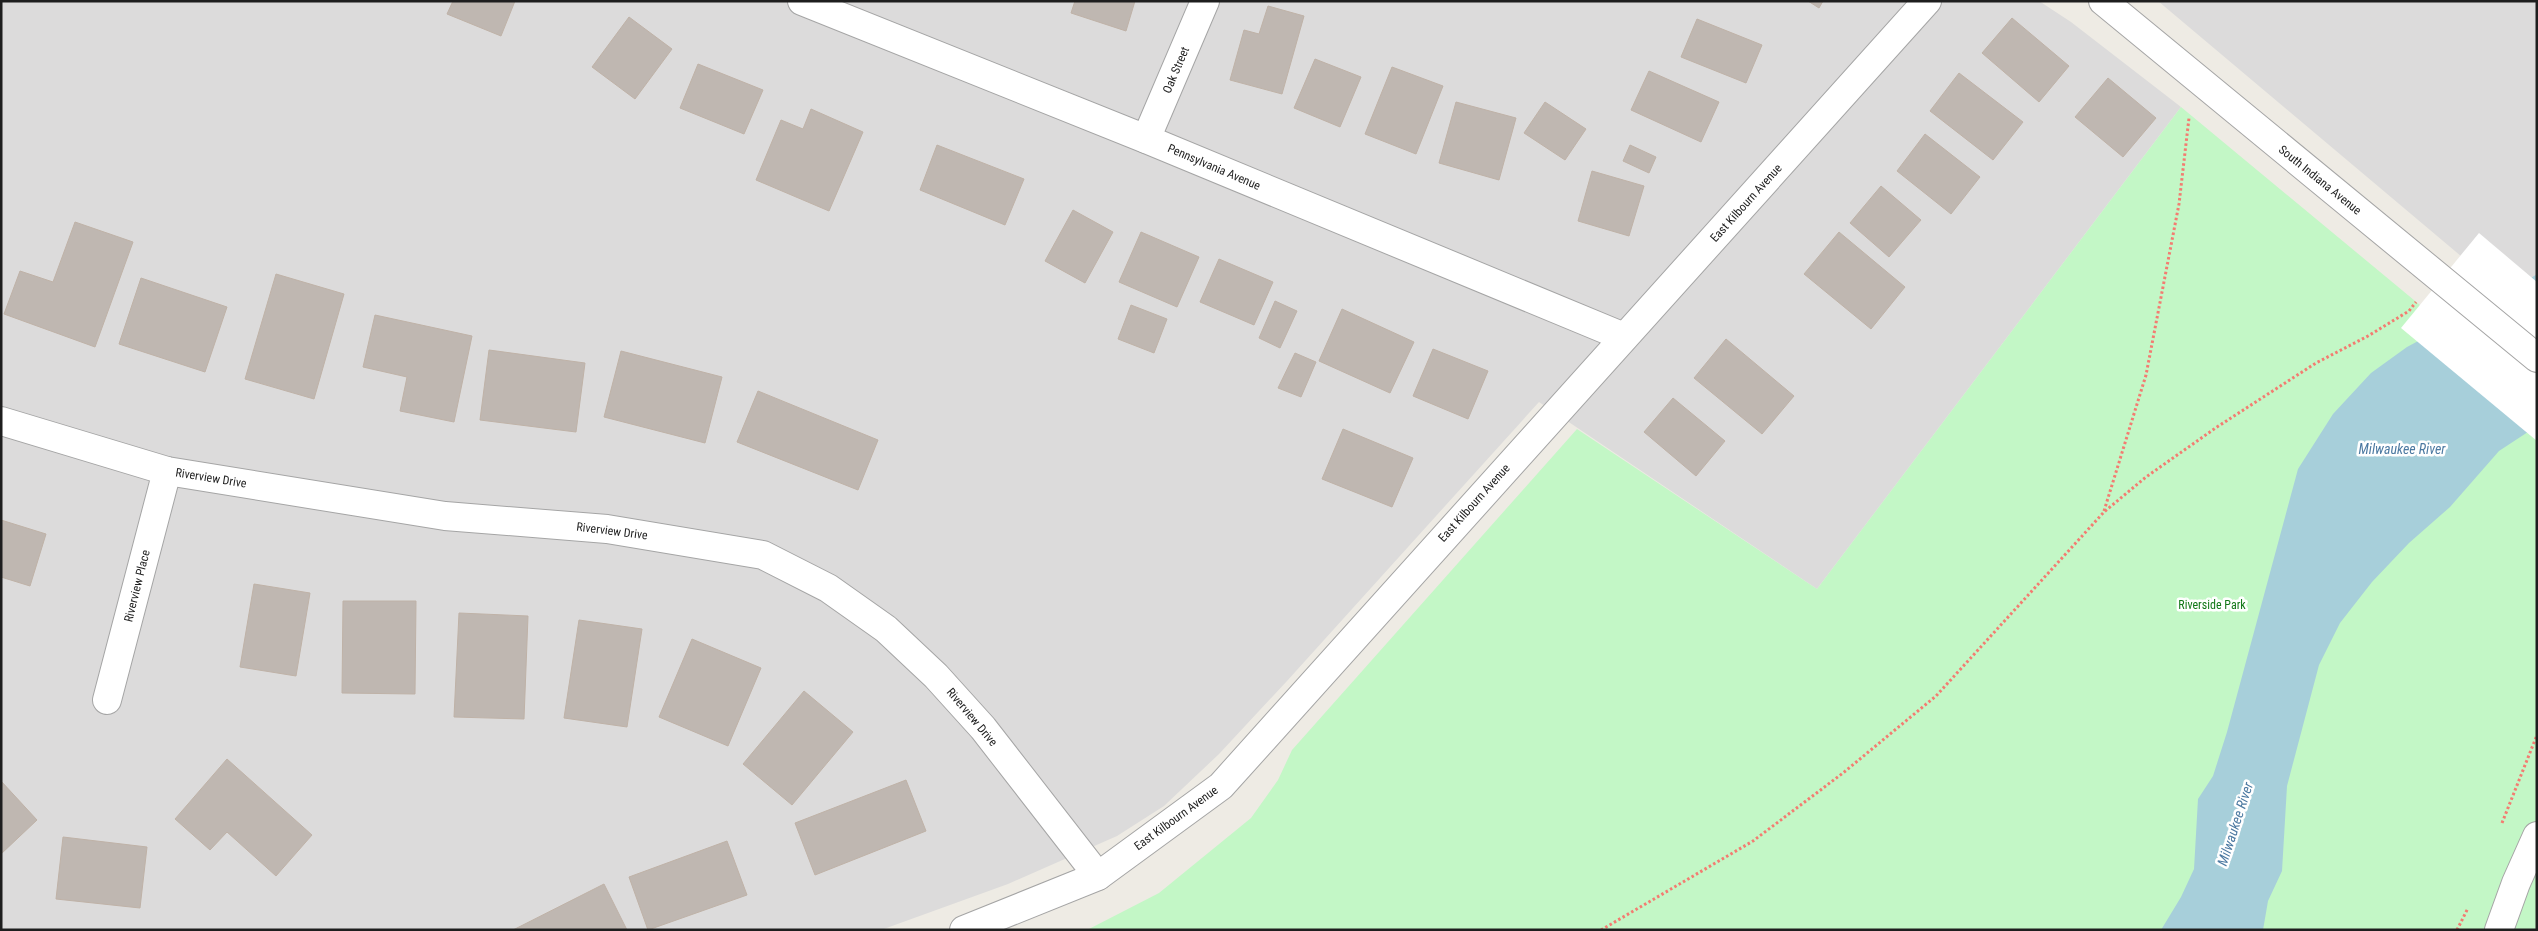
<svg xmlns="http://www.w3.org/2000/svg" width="2538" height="931" font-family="'Roboto Condensed',sans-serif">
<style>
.residential{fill:#dcdbdb}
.park{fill:#c3f7c6}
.water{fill:#a7cfda}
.pier{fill:#fff}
.building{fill:#bfb7b1;stroke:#bfb2a7}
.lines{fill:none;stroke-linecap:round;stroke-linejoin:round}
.minor-casing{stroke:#a5a5a5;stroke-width:30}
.path{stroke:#f37c71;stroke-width:3;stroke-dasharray:2.5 2.5;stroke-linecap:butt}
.minor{stroke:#fff;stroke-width:28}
.labels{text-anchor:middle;stroke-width:5;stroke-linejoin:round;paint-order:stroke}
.street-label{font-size:12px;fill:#1e1e1e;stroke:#fff}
.park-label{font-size:12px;fill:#117717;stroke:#fff}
.water-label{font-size:14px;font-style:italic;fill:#4c79a1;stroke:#fff}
</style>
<rect width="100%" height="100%" fill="#eeebe4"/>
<!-- residential -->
<g class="residential">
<polygon points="1,1 2039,1 2071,22 2181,107 1817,589 1539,402 1287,681 1219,754 1164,806 1117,836 1008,884 881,930 1,930"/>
<polygon points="2158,1 2537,1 2537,274 2506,294"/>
</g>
<!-- park -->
<polygon class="park" points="2181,107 2537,402 2537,930 1087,930 1159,893 1251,818 1278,780 1292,750 1577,429 1817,589"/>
<!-- water -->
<polygon class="water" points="2537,274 2537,426 2499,451 2450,507 2409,543 2372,582 2340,623 2319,665 2287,786 2282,871 2268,901 2263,930 2161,930 2181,897 2194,869 2198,799 2213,776 2227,732 2298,469 2333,414 2371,373 2407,347 2506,294"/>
<!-- pier -->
<polygon class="pier" points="2479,233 2537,282 2537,441 2401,328"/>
<!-- building -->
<g class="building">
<polygon points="453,1 515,1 501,36 447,14"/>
<polygon points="1075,1 1135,1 1126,31 1071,13"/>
<polygon points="1808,1 1823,1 1819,8"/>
<polygon points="1268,6 1304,16 1282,94 1230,80 1244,30 1259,34"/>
<polygon points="629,17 672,49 635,99 592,67"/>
<polygon points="2012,18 2069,66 2039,102 1982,53"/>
<polygon points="1697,19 1762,45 1746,83 1681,57"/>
<polygon points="1315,59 1361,77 1340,127 1294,108"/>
<polygon points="698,64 763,90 744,134 680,108"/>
<polygon points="1392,67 1443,86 1416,154 1365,134"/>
<polygon points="1649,71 1719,102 1701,142 1631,110"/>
<polygon points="1959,73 2023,122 1993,160 1930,111"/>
<polygon points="2108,78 2156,118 2123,157 2075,117"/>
<polygon points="1456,102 1516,118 1499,180 1439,163"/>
<polygon points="1545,102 1586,129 1565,160 1524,133"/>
<polygon points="811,109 863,132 829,211 756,180 781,120 803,129"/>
<polygon points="1925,134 1980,177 1951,214 1897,171"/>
<polygon points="937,145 1024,179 1005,225 920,190"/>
<polygon points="1630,145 1656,157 1649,173 1623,161"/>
<polygon points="1592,171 1644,186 1629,236 1578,221"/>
<polygon points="1881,186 1921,220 1889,257 1850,223"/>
<polygon points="1073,210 1113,232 1085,283 1045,261"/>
<polygon points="75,222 133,242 95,347 4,314 20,271 53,282"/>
<polygon points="1141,232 1199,257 1177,307 1119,282"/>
<polygon points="1839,232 1905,287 1871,329 1804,274"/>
<polygon points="1219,259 1273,282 1254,325 1200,302"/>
<polygon points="276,274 344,294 314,399 245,379"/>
<polygon points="141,278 227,307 205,372 119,344"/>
<polygon points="1275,301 1297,311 1280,348 1259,338"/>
<polygon points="1131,305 1167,319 1154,353 1118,339"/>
<polygon points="1342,309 1414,342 1390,393 1319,361"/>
<polygon points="375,315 472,336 454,422 400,411 407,377 363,367"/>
<polygon points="1726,339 1794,396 1762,434 1694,378"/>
<polygon points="1433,349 1488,371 1468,419 1413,396"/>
<polygon points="489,350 585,363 576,432 480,420"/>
<polygon points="621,351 722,377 705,443 604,417"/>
<polygon points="1295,353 1316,362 1301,397 1278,388"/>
<polygon points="758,391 878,440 858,490 737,442"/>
<polygon points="1673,398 1725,441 1696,476 1644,432"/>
<polygon points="1343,429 1413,458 1392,507 1322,479"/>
<polygon points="1,520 46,534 30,586 1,577"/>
<polygon points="254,584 310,593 296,676 240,667"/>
<polygon points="343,601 416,601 415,694 342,693"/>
<polygon points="459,613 528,616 524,719 454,717"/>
<polygon points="579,620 642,629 627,727 564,718"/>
<polygon points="692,639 761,668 728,746 659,717"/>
<polygon points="804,691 853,732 792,805 743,764"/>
<polygon points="227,759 312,835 276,876 227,832 210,850 175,819"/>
<polygon points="906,780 926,831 815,875 795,823"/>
<polygon points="1,781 37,820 1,854"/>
<polygon points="63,837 147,847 140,908 56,899"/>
<polygon points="727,841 747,895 648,930 629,877"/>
<polygon points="604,884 627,930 513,930"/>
</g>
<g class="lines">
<defs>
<g id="minor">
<polyline points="802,1 1146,139 1624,337"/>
<polyline points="2103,1 2537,358"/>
<polyline points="1146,139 1205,1"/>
<polyline points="1,421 167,471 445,516 607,529 763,555 828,588 886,629 936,676 983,728 1098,876"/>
<polyline points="107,700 167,471"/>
<polyline points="964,930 1098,876 1221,786 1927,1"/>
<polyline points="2499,930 2516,883 2537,836"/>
</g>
</defs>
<!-- minor casing -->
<use href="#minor" class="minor-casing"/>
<!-- path -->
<g class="path">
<polyline points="2104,511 2146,375 2179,204 2189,118"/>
<polyline points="2502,823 2537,735"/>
<polyline points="1601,930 1753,841 1843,773 1936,696 2104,512 2146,477 2217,427 2316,363 2368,336 2409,311 2416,302"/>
<polyline points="2457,930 2468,908"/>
</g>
<!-- minor -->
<use href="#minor" class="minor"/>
</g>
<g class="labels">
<!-- street labels -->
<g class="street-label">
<text transform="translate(1176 70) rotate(-67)" y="4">Oak Street</text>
<text transform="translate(1214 167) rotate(23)" y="4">Pennsylvania Avenue</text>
<text transform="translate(2320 180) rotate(39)" y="4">South Indiana Avenue</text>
<text transform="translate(1746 203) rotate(-48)" y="4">East Kilbourn Avenue</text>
<text transform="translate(211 478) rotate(9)" y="4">Riverview Drive</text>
<text transform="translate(1474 503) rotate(-48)" y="4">East Kilbourn Avenue</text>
<text transform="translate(612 531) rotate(7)" y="4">Riverview Drive</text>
<text transform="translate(137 586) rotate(-76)" y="4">Riverview Place</text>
<text transform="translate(972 717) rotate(50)" y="4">Riverview Drive</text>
<text transform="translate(1176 818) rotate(-36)" y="4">East Kilbourn Avenue</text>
</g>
<!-- park labels -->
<g class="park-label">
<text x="2212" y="609">Riverside Park</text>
</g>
<!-- water labels -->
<g class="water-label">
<text x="2402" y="454">Milwaukee River</text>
<text transform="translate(2235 824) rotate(-72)" y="5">Milwaukee River</text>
</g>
</g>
<!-- border -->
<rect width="2538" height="931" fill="none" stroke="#1e1e1e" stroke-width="5"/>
</svg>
